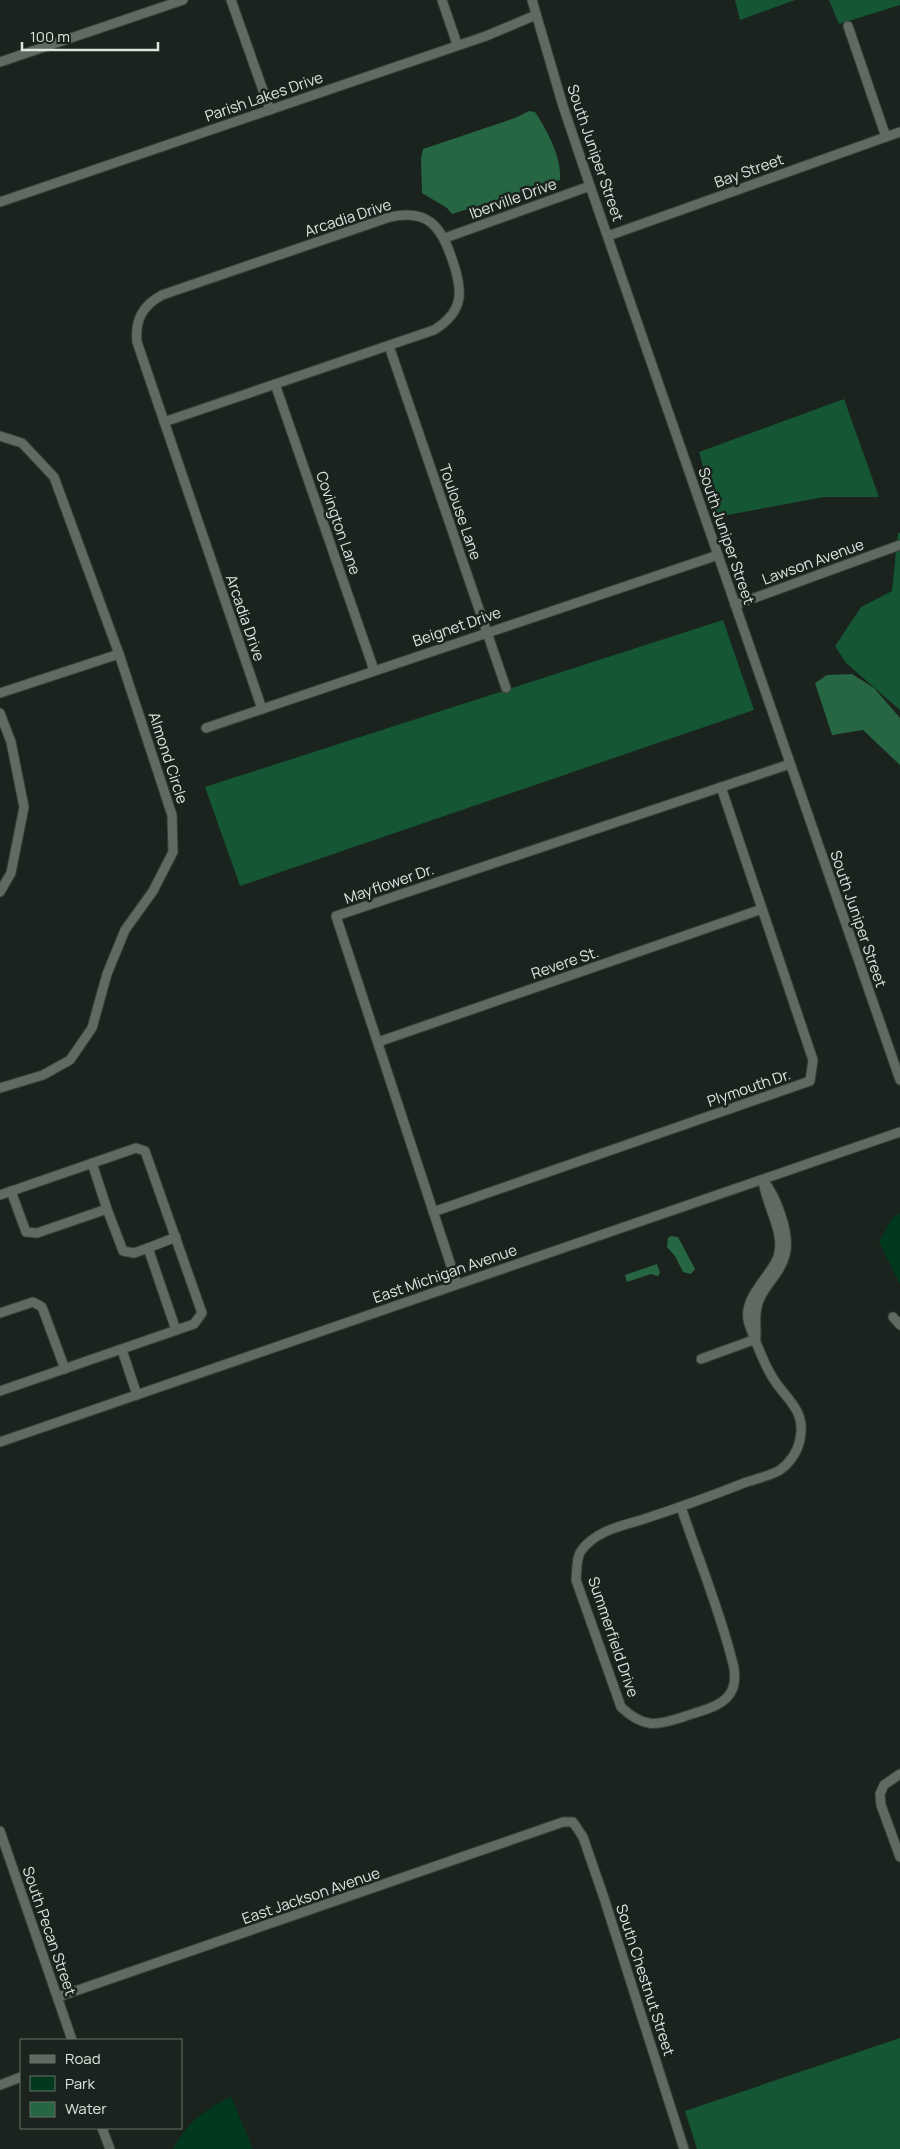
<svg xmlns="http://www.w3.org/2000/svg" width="900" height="2149" font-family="Manrope,sans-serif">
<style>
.green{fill:#01391e}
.forest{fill:#155634}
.water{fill:#276643}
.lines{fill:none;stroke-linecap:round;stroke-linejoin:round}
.minor-casing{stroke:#39403b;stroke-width:11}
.minor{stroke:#5f6a63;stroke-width:9}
.labels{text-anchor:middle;stroke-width:5;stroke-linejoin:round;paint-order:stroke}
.street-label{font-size:15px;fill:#dee4e0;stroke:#1a231d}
</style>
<rect width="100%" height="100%" fill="#1a231d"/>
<!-- green -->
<g class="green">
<polygon points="900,1213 900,1284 879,1242 893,1217"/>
<path d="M231,2097l22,52h-80c13,-25 33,-41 58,-52z"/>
</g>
<!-- forest -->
<g class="forest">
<polygon points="735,0 795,0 740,20"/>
<polygon points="829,0 900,0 900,5 839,24"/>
<polygon points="844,399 879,497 824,497 717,517 699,452"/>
<polygon points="898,533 900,533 900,710 846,663 835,646 861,607 892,591"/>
<polygon points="723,620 754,710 240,886 205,787"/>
<polygon points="900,2038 900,2149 697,2149 685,2111"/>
</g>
<!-- water -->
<g class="water">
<path d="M529,111l6,1c12,18 27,46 25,68l-108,34 -5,-6 -25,-15 -1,-35 2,-9 92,-31z"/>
<polygon points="852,674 874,688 900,718 900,765 863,730 832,735 815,683 827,675"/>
<polygon points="671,1236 678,1237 695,1269 691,1274 683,1272 675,1256 667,1247 668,1238"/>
<polygon points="657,1264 660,1273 658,1276 651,1274 627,1282 625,1275"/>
</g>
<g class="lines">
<defs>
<g id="minor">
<polyline points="231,0 270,110"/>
<polyline points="442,0 457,44"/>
<polyline points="532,0 563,106 590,186 900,1080"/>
<polyline points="848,26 886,137"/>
<polyline points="0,62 183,0"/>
<polyline points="0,202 486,36 536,15"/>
<polyline points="608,236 900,132"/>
<polyline points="445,238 590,186"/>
<polyline points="389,346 506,688"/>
<polyline points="275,384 374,670"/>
<path d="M164,422l270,-92c31,-19 29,-40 18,-71 -11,-33 -24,-50 -62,-42l-228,78c-20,11 -27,25 -25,47l125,367"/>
<polyline points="0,436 22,443 54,477 119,654 172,815 173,852 153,891 125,930 107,974 92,1028 70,1060 43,1075 0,1088"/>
<polyline points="735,605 900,545"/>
<polyline points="0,693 119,654"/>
<polyline points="0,713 11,742 24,807 11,873 0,892"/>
<polyline points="206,728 718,555"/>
<polyline points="378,1042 762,909"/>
<polyline points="92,1163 107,1209"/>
<polyline points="11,1191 26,1232 37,1233 107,1209 123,1251 134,1253 148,1248"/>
<polyline points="0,1195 136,1148 145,1151 202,1313 194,1324 0,1391"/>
<polyline points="433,1212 810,1081 813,1060 721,787"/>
<polyline points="176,1237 148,1248 176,1330"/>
<polyline points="457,1284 336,916 790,764"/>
<polyline points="0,1313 33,1302 42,1307 65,1369"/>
<polyline points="893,1317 900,1325"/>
<path d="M756,1336c0,-12 -2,-26 4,-38 7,-15 21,-26 25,-43 6,-20 -9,-59 -22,-75"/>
<polyline points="122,1350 137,1395"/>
<polyline points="701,1359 756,1339"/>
<polyline points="0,1442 900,1132"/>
<path d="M681,1507c17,51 38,101 51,153 3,8 4,22 0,30 -7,17 -33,21 -49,27 -27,9 -40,11 -62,-10l-45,-127c1,-9 0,-22 5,-29 15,-21 41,-25 63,-32 34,-11 67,-23 100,-36 11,-4 26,-7 36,-13 10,-7 18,-19 20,-31 7,-31 -18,-42 -30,-66 -8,-14 -15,-33 -21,-49 -8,-26 21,-46 29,-67 8,-25 -13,-53 -15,-77"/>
<polyline points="900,1774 884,1785 880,1794 881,1805 900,1857"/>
<polyline points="0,1831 72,2040"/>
<polyline points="58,1997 563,1822 573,1822 583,1837 604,1898 684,2149"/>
<polyline points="0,2085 21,2077"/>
<polyline points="102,2128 110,2149"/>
</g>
</defs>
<!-- minor casing -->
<use href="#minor" class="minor-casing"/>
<!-- minor -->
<use href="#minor" class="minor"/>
</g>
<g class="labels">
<!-- street labels -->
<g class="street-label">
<text transform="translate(264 97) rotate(-19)" y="5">Parish Lakes Drive</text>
<text transform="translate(595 153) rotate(71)" y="5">South Juniper Street</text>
<text transform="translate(749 171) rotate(-20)" y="5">Bay Street</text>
<text transform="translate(513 199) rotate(-20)" y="5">Iberville Drive</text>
<text transform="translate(348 218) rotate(-18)" y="5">Arcadia Drive</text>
<text transform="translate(460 512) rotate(71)" y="5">Toulouse Lane</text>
<text transform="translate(338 523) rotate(71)" y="5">Covington Lane</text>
<text transform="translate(726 536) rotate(71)" y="5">South Juniper Street</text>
<text transform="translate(813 562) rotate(-20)" y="5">Lawson Avenue</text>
<text transform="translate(245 618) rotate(71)" y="5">Arcadia Drive</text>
<text transform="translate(457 627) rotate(-19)" y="5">Beignet Drive</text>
<text transform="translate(168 758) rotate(72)" y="5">Almond Circle</text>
<text transform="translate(389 884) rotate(-19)" y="5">Mayflower Dr.</text>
<text transform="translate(858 919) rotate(71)" y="5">South Juniper Street</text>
<text transform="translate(565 963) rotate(-19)" y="5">Revere St.</text>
<text transform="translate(749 1088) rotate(-19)" y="5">Plymouth Dr.</text>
<text transform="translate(445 1274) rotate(-19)" y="5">East Michigan Avenue</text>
<text transform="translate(613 1637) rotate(71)" y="5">Summerfield Drive</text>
<text transform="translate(311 1896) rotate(-19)" y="5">East Jackson Avenue</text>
<text transform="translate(49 1931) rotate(71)" y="5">South Pecan Street</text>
<text transform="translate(645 1980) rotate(72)" y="5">South Chestnut Street</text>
</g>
</g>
<!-- legend -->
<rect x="20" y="2039" width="162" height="90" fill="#1a231d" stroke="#68706b"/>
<rect x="30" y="2055" width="25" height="8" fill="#5f6a63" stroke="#68706b"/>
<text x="65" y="2064" font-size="15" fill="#dee4e0">Road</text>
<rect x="30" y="2076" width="25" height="15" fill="#01391e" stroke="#68706b"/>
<text x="65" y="2089" font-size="15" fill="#dee4e0">Park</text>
<rect x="30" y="2102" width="25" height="15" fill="#276643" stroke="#68706b"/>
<text x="65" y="2114" font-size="15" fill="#dee4e0">Water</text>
<!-- scale -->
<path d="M22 42v8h136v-8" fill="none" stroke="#dee4e0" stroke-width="2.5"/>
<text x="30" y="42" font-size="15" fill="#dee4e0" stroke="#1a231d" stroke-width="4" paint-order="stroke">100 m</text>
</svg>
